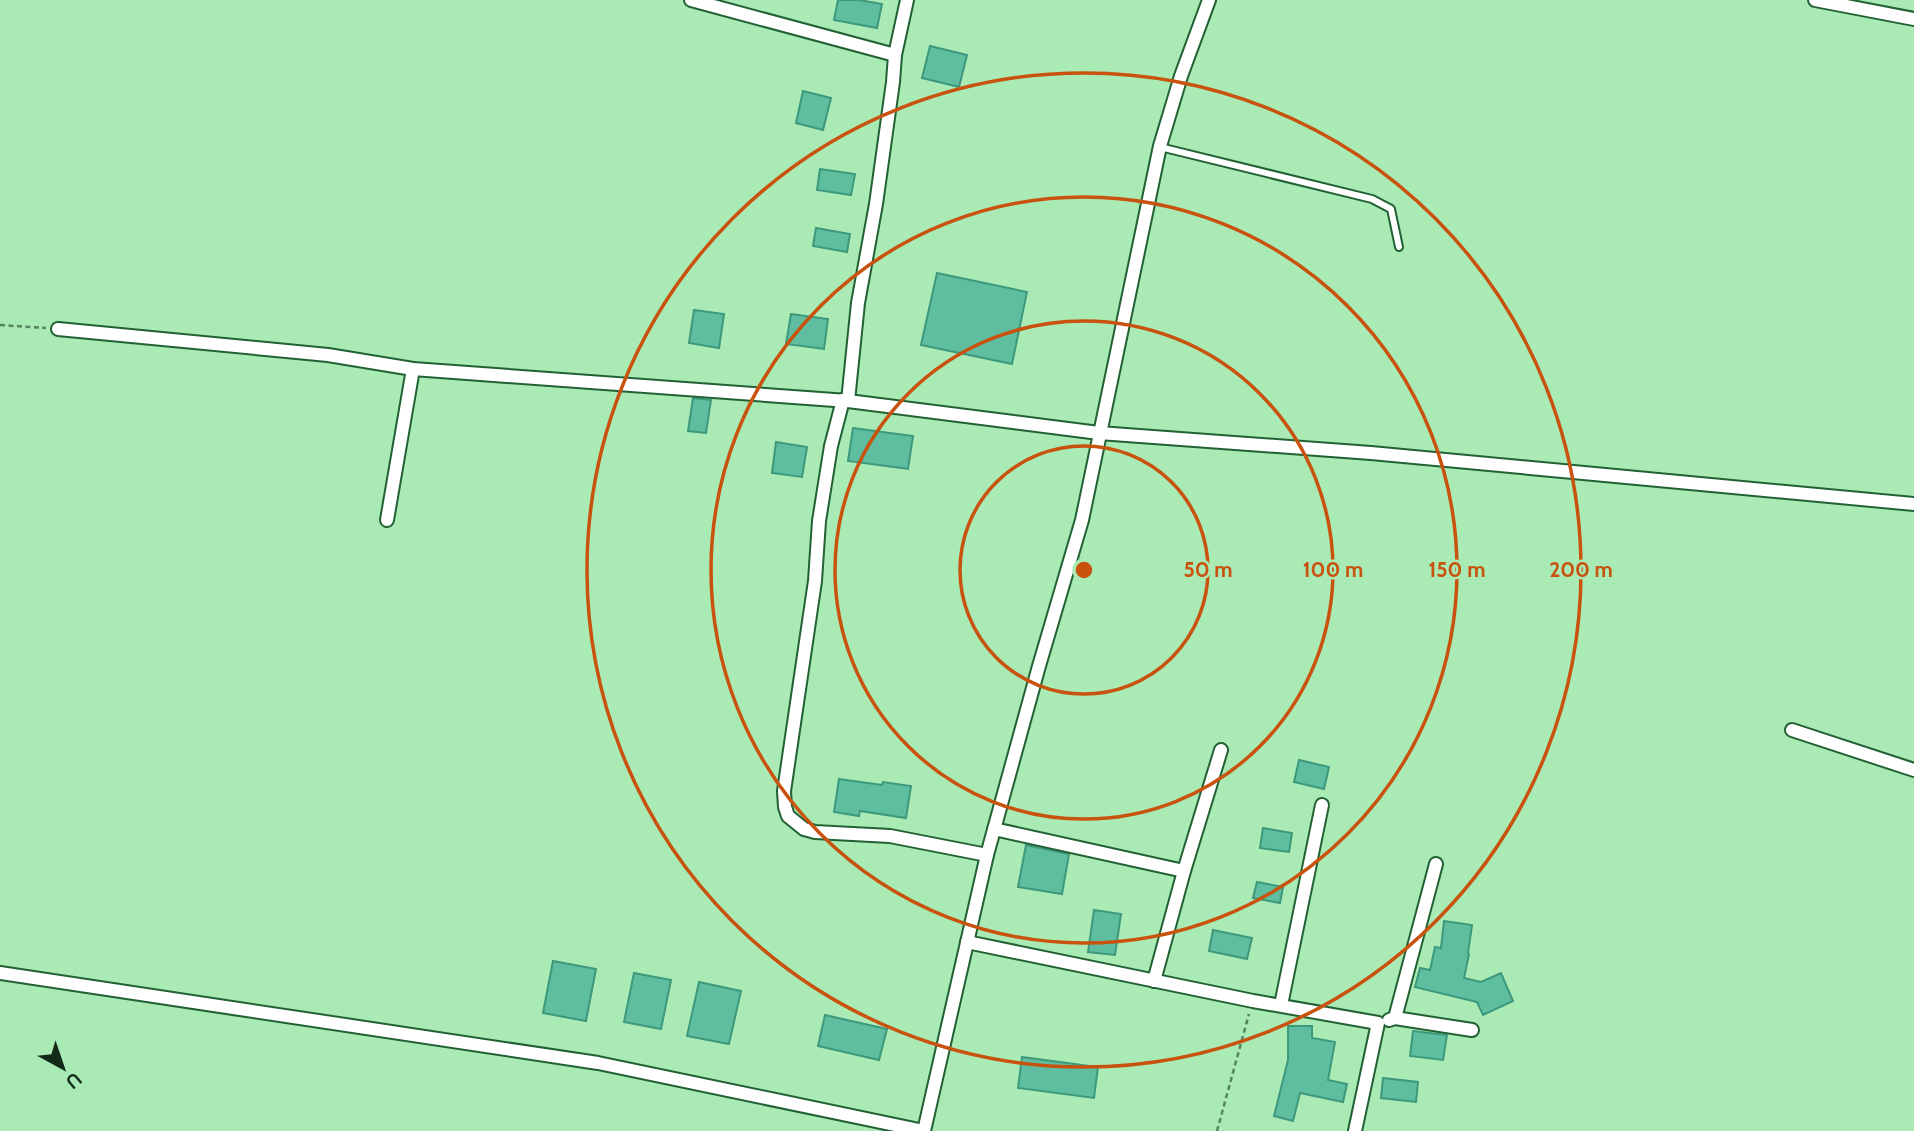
<svg xmlns="http://www.w3.org/2000/svg" width="1914" height="1131" font-family="Cabin,sans-serif">
<style>
.building{fill:#5ebe9f;stroke:#3d987c;stroke-width:2}
.lines{fill:none;stroke-linecap:round;stroke-linejoin:round}
.service-casing{stroke:#226134;stroke-width:10}
.minor-casing{stroke:#226134;stroke-width:16}
.path{stroke:#578360;stroke-width:2.5;stroke-dasharray:5 3.5;stroke-linecap:butt}
.service{stroke:#fff;stroke-width:6}
.minor{stroke:#fff;stroke-width:12}
.ring{fill:none;stroke:#c8520e;stroke-width:3.5}
.centre{fill:#c8520e;stroke:#a9eab5;stroke-width:3.5}
.ring-label{font-size:21px;text-anchor:middle;font-weight:bold;fill:#c8520e;stroke:#a9eab5;stroke-width:5;stroke-linejoin:round;paint-order:stroke}
</style>
<rect width="100%" height="100%" fill="#a9eab5"/>
<!-- building -->
<g class="building">
<polygon points="838,0 859,0 882,4 877,28 834,20"/>
<polygon points="930,46 967,55 959,87 922,78"/>
<polygon points="803,91 831,98 823,130 796,123"/>
<polygon points="820,169 855,174 851,195 817,190"/>
<polygon points="816,228 850,234 847,252 813,246"/>
<polygon points="937,273 1027,292 1012,364 921,345"/>
<polygon points="694,310 724,314 719,348 689,343"/>
<polygon points="791,314 828,319 824,349 786,344"/>
<polygon points="693,398 711,400 706,433 688,431"/>
<polygon points="853,428 913,436 908,469 848,461"/>
<polygon points="776,442 807,447 802,477 772,473"/>
<polygon points="1299,760 1329,767 1324,789 1294,782"/>
<polygon points="839,779 882,785 883,782 911,786 906,818 860,811 859,816 834,812"/>
<polygon points="1263,828 1292,833 1289,852 1260,848"/>
<polygon points="1026,845 1069,854 1062,894 1018,887"/>
<polygon points="1257,882 1283,887 1280,903 1253,898"/>
<polygon points="1094,910 1121,914 1115,955 1088,952"/>
<polygon points="1444,921 1472,925 1468,953 1469,954 1464,978 1481,982 1501,973 1513,1001 1483,1015 1477,1002 1415,987 1420,968 1430,970 1435,947 1441,948"/>
<polygon points="1213,930 1252,938 1247,959 1209,951"/>
<polygon points="553,961 596,969 586,1021 543,1013"/>
<polygon points="634,973 671,980 661,1029 624,1022"/>
<polygon points="699,982 741,991 729,1044 687,1036"/>
<polygon points="825,1015 887,1029 879,1060 818,1046"/>
<polygon points="1288,1026 1312,1026 1312,1038 1335,1042 1328,1080 1347,1084 1343,1102 1300,1093 1293,1121 1274,1116 1288,1060"/>
<polygon points="1413,1031 1447,1035 1443,1060 1410,1056"/>
<polygon points="1022,1057 1098,1067 1094,1098 1018,1088"/>
<polygon points="1383,1078 1418,1082 1416,1102 1381,1098"/>
</g>
<g class="lines">
<defs>
<polyline id="service" points="1160,147 1372,199 1391,209 1399,247"/>
<g id="minor">
<polyline points="691,0 895,55"/>
<polyline points="1815,0 1914,19"/>
<polyline points="58,329 328,355 413,369 848,401 1099,433 1371,453 1914,504"/>
<polyline points="843,400 831,446 819,521 815,581 784,791 785,807 788,816 804,829 815,832 890,836 987,855"/>
<polyline points="848,401 858,303 876,204 893,82 895,55 907,0"/>
<polyline points="387,520 413,369"/>
<polyline points="1792,730 1914,770"/>
<polyline points="994,829 1184,871"/>
<polyline points="967,942 1253,1001 1378,1023 1355,1131"/>
<polyline points="0,973 598,1063 924,1131"/>
<polyline points="1154,981 1184,871 1221,750"/>
<polyline points="1281,1005 1322,805"/>
<polyline points="1395,1018 1436,864"/>
<polyline points="1389,1020 1395,1018 1472,1030"/>
<polyline points="924,1131 987,855 1039,666 1082,520 1160,146 1181,76 1209,0"/>
</g>
</defs>
<!-- service casing -->
<use href="#service" class="service-casing"/>
<!-- minor casing -->
<use href="#minor" class="minor-casing"/>
<!-- path -->
<g class="path">
<polyline points="0,325 46,328"/>
<polyline points="1217,1131 1249,1014"/>
</g>
<!-- service -->
<use href="#service" class="service"/>
<!-- minor -->
<use href="#minor" class="minor"/>
</g>
<!-- distance rings -->
<g class="ring">
<circle cx="1084" cy="570" r="124"/>
<circle cx="1084" cy="570" r="249"/>
<circle cx="1084" cy="570" r="373"/>
<circle cx="1084" cy="570" r="497"/>
</g>
<circle cx="1084" cy="570" r="10" class="centre"/>
<g class="ring-label">
<text x="1208" y="577">50 m</text>
<text x="1333" y="577">100 m</text>
<text x="1457" y="577">150 m</text>
<text x="1581" y="577">200 m</text>
</g>
<!-- north arrow -->
<g transform="translate(63 1068) rotate(140)" stroke="#a9eab5" stroke-width="5" paint-order="stroke">
<path d="M0-5L12 26L0 18L-12 26Z" fill="#122b18"/>
<text y="-10" font-size="19" font-weight="bold" text-anchor="middle" fill="#122b18">U</text>
</g>
</svg>
